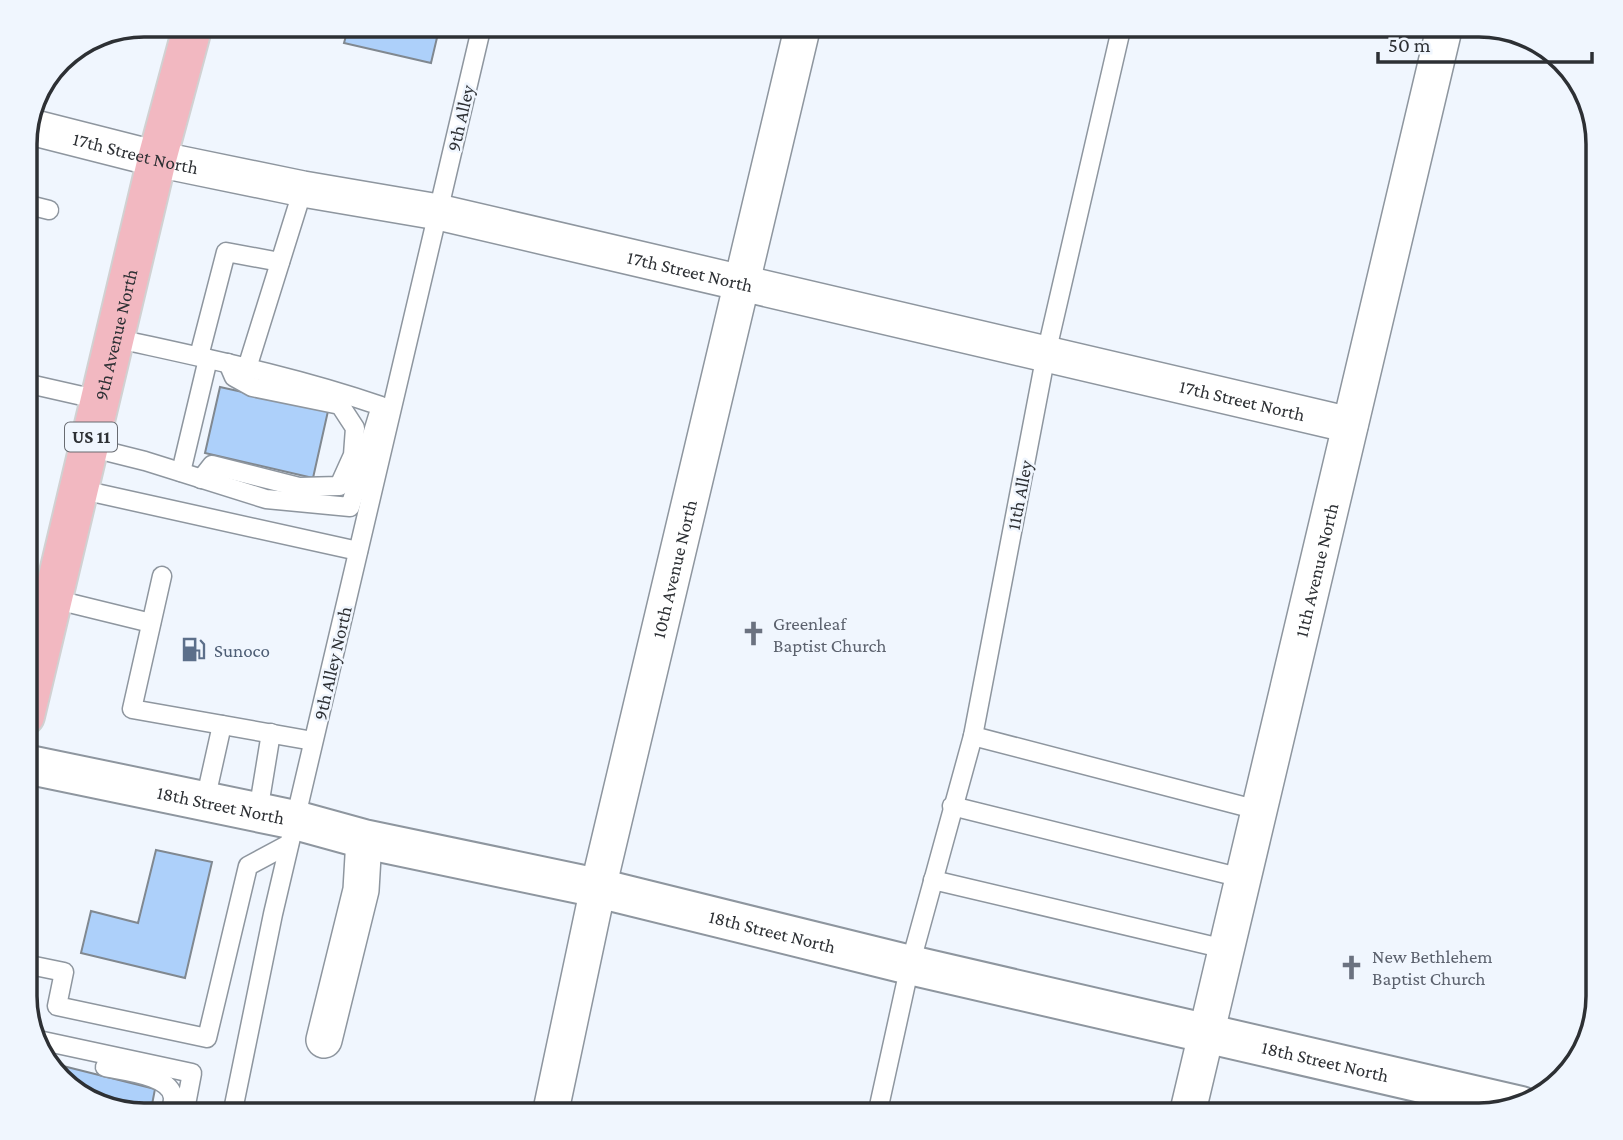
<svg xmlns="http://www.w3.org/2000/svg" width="1623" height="1140" font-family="'Crimson Pro',serif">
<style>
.building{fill:#add0fa;stroke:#808890;stroke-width:2}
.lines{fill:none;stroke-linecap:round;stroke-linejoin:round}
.service-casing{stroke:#8e969f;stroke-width:21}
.minor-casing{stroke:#8e969f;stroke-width:38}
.secondary-casing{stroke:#8e969f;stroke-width:42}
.primary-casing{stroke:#d1d1d2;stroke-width:42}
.service{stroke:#fff;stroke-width:18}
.minor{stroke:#fff;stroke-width:35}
.secondary{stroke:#fff;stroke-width:38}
.primary{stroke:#f2b8c1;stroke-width:38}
.labels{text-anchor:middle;stroke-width:5;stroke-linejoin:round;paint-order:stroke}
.shield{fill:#f0f6fe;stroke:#686b71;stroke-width:2}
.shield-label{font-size:18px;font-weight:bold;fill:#2d3034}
.street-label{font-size:19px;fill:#2d3034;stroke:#f0f6fe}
.worship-label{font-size:19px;fill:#5b616d;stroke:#f0f6fe;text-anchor:start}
.service-label{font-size:19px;fill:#4e5e75;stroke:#f0f6fe;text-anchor:start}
.rim{fill:none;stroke:#2d3034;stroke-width:3.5}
</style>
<rect width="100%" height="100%" fill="#f0f6fe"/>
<!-- building -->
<g class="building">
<polygon points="349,25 440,25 431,63 344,43"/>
<polygon points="220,387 328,411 313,478 205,453"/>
<polygon points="156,850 212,862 185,978 81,953 91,911 138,923"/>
<polygon points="55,1064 155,1089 150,1115 143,1115 71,1091 54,1070"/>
</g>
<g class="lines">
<defs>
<g id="service">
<polyline points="25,204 49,210"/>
<polyline points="199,356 226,252 280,262"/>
<polyline points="247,368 303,189"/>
<polyline points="25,383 100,400"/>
<path d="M89,447l56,14 121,38 84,8 31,-101c-87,-30 -177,-48 -267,-68"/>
<polyline points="181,472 208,359"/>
<polyline points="201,479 212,465 299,487 339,486 353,455 355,428 340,405 252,387 234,377 228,363"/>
<polyline points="78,489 358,551"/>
<polyline points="162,576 132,709 313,741"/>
<polyline points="53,599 151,623"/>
<polyline points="973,736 1258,810"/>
<polyline points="205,801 222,725"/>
<polyline points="952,806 1242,878"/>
<polyline points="258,812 271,733"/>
<polyline points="933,880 1225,949"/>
<polyline points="25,964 64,972 57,1006 207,1038 248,866 289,844"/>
<polyline points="43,1041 192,1073 184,1115"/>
<path d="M105,1067c18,4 67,8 68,31 0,6 -2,12 -3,17"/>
<polyline points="232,1115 273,914 482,25"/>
<polyline points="877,1115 910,965 973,736 1046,354 1122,25"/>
</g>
<g id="minor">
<path id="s1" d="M27,126l130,33 146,30 135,23 912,213"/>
<polyline points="324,1040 361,890 364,839"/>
<path id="s2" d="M550,1115l48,-227 205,-863"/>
<path id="s3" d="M1187,1115l258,-1090"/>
</g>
<g id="secondary">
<path id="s4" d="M25,764l270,56 69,19 234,49 312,77 611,141"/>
</g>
<g id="primary">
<path id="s5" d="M25,716l132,-557 36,-134"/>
</g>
</defs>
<!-- service casing -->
<use href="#service" class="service-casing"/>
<!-- minor casing -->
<use href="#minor" class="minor-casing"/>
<!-- secondary casing -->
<use href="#secondary" class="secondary-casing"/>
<!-- primary casing -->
<use href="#primary" class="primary-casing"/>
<!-- service -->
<use href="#service" class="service"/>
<!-- minor -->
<use href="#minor" class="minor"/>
<!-- secondary -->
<use href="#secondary" class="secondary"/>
<!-- primary -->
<use href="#primary" class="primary"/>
</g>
<!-- icons -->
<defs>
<symbol id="church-bare" viewBox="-9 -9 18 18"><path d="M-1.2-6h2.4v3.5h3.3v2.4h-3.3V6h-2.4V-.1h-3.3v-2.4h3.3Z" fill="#6b7280" stroke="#f0f6fe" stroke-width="2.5" paint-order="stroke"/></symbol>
<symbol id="fuel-bare" viewBox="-9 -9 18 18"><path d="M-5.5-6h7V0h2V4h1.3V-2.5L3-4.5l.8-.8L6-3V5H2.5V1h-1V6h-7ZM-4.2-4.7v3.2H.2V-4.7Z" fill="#5c6f8a" stroke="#f0f6fe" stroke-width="2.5" paint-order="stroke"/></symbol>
</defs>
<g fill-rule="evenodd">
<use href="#church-bare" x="736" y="616" width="35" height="35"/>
<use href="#fuel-bare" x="176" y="632" width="35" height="35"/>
<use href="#church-bare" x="1334" y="950" width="35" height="35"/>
</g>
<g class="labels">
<!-- shield labels -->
<rect class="shield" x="65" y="422.5" width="52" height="29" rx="5"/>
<g class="shield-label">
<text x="91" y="443">US 11</text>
</g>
<!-- street labels -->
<g class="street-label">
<text transform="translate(460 118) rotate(-77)" y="7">9th Alley</text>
<text dy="7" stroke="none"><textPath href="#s1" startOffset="112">17th Street North</textPath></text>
<text dy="7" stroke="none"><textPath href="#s1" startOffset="679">17th Street North</textPath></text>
<text dy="7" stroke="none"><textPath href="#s5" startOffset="392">9th Avenue North</textPath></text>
<text dy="7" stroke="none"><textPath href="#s1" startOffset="1246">17th Street North</textPath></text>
<text transform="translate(1019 495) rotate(-79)" y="7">11th Alley</text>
<text dy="7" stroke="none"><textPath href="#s2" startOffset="560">10th Avenue North</textPath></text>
<text dy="7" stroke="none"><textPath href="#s3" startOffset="560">11th Avenue North</textPath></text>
<text transform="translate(332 663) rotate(-77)" y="7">9th Alley North</text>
<text dy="7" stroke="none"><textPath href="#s4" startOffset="200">18th Street North</textPath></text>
<text dy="7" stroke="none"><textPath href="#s4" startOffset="766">18th Street North</textPath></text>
<text dy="7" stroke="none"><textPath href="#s4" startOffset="1334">18th Street North</textPath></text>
</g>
<!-- worship labels -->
<g class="worship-label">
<text x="773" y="630">Greenleaf<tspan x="773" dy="22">Baptist Church</tspan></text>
<text x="1372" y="963">New Bethlehem<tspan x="1372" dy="22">Baptist Church</tspan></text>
</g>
<!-- service labels -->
<g class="service-label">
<text x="214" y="657">Sunoco</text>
</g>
</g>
<!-- crop -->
<path d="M0 0H1623V1140H0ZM144 37H1479A107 107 0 0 1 1586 144V996A107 107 0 0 1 1479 1103H144A107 107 0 0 1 37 996V144A107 107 0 0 1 144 37Z" fill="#f0f6fe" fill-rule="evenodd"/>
<path class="rim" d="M144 37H1479A107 107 0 0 1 1586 144V996A107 107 0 0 1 1479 1103H144A107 107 0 0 1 37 996V144A107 107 0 0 1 144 37Z"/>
<!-- scale -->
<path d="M1378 52v10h214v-10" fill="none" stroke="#2d3034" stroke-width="3.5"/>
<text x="1388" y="52" font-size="21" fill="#2d3034" stroke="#f0f6fe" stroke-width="5" paint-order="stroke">50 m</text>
</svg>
